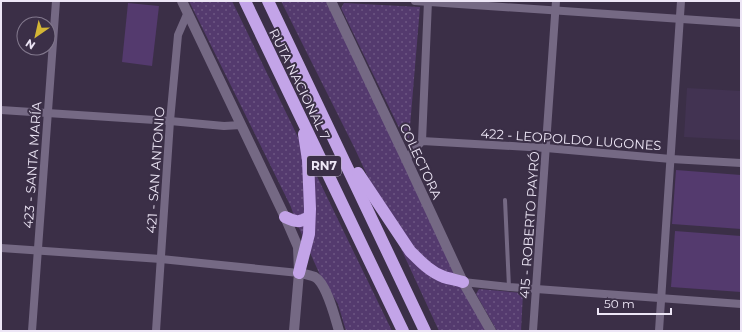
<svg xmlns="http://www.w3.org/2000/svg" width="742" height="332" font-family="Montserrat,sans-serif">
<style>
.built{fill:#423352}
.grass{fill:url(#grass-dots)}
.garden{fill:#543a6e}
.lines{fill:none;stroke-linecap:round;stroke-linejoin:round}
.lane{stroke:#756984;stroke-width:4}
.street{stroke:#756984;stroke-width:8}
.secondary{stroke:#756984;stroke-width:10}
.highway{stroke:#c3a4e8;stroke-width:12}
.labels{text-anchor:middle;stroke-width:4;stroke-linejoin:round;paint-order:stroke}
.shield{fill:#3b2f47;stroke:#b8afc2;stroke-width:1}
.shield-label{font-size:12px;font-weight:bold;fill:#ede6f6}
.street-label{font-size:13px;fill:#ede6f6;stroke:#3b2f47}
</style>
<defs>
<pattern id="grass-dots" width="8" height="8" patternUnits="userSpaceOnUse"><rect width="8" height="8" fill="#543a6e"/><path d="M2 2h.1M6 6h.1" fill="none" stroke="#6d5683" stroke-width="1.8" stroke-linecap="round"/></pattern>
</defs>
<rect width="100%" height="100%" fill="#3b2f47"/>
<!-- built -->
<polygon class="built" points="687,88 741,91 741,140 684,137"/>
<!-- grass -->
<g class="grass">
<polygon points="189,1 232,1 392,331 346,331 338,304 320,275 295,219 291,207"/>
<polygon points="281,1 330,1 488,331 439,331 355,149"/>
<polygon points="344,3 420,7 409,138 404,138 341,8"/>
<polygon points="479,289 523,293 521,331 497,331 476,294"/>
</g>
<!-- garden -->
<g class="garden">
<polygon points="128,3 159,6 152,66 122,62"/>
<polygon points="676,170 741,175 741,229 672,224"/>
<polygon points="675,231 741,236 741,292 671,287"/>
</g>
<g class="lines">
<!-- lane -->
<polyline class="lane" points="505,200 509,287"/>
<!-- street -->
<g class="street">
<polyline points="415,1 741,23"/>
<polyline points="1,110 170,121 224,126 241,125"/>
<polyline points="422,141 428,1"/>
<polyline points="406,159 422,141 546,148 671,159 741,163"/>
<polyline points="1,248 161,259 299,273"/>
<polyline points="463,282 509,287 741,304"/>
<polyline points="32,331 56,1"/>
<polyline points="156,331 170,121 178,35 188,12"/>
<polyline points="533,331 556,1"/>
<polyline points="659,331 681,1"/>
</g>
<!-- secondary -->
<g class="secondary">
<polyline points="182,1 285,217 298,247 299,273 294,331"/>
<polyline points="331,1 406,159 463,282 491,331"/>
<path d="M299,273c5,1 11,2 16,4 12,7 20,41 24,54"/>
</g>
<!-- highway -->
<g class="highway">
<polyline points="245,1 403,331"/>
<polyline points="268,1 425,331"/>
<path d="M358,173l52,78c10,10 20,21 34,26 6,2 13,3 19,5"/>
<path d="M285,217c11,5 14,6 24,0"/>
<polyline points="299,273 309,234 310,209 308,160 304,134"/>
</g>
</g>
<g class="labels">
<!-- shield labels -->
<rect class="shield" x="307" y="156" width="34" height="20" rx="3"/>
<g class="shield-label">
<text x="324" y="170">RN7</text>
</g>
<!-- street labels -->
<g class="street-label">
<text transform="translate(300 84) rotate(64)" y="5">RUTA NACIONAL 7</text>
<text transform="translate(571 139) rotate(4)" y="5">422 - LEOPOLDO LUGONES</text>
<text transform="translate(421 161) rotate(65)" y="5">COLECTORA</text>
<text transform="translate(32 165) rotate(-86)" y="5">423 - SANTA MARÍA</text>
<text transform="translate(155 170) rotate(-86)" y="5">421 - SAN ANTONIO</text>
<text transform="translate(529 225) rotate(-86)" y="5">415 - ROBERTO PAYRÓ</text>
</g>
</g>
<!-- border -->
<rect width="742" height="332" fill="none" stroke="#ede6f6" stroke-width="4"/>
<!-- north arrow -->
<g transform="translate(36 36) rotate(214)"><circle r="19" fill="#3b2f47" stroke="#82788d"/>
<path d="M0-3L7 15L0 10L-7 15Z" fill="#d4b635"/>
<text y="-6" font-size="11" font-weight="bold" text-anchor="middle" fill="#ede6f6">N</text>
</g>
<!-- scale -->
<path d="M598 308v6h73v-6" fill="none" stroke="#ede6f6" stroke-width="2"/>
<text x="604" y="308" font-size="12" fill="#ede6f6" stroke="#3b2f47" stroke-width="3" paint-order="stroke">50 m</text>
</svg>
